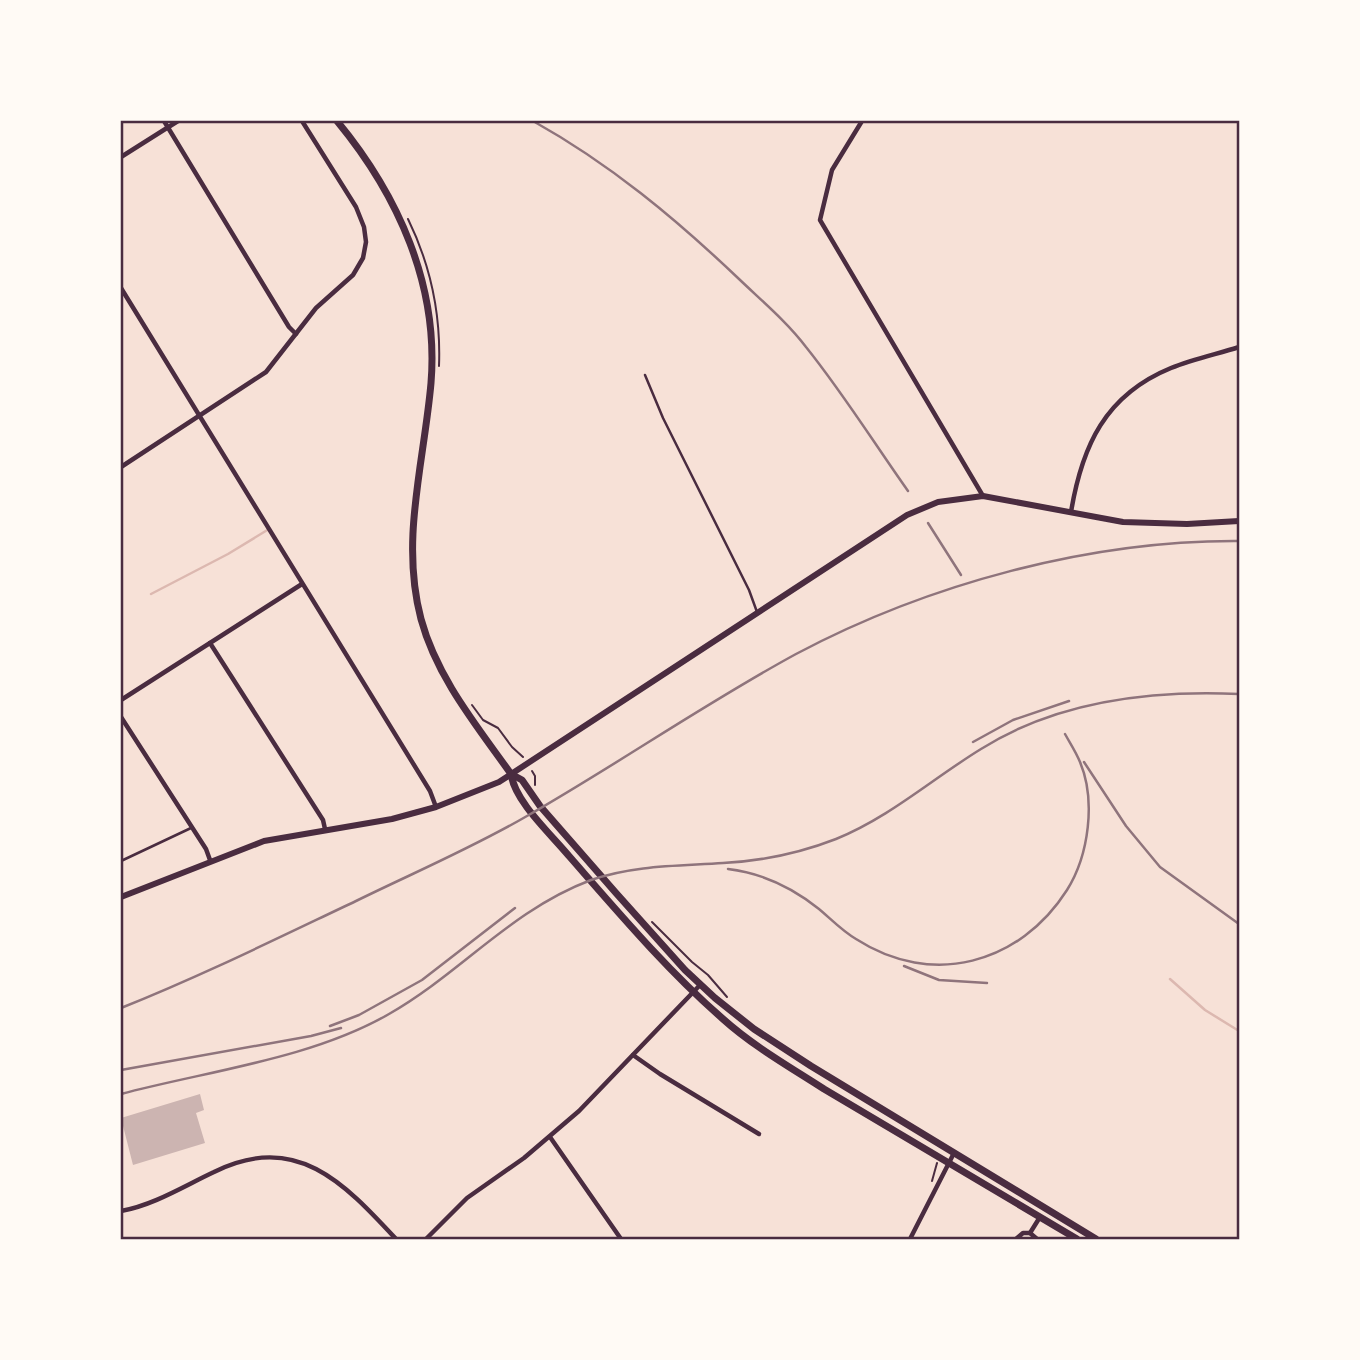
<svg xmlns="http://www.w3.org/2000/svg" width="1360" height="1360" font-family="Quicksand,sans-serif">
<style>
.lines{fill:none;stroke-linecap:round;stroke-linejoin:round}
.stream{stroke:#dcb8b0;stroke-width:2.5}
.building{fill:#ccb4b1}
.path{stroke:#4a2c40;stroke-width:2}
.service{stroke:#4a2c40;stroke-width:2.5}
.minor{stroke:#4a2c40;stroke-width:4.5}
.tertiary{stroke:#4a2c40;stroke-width:6}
.secondary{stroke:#4a2c40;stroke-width:7}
.rail{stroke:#8f747c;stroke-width:2.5}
.neatline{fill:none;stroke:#4a2c40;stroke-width:2.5}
</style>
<rect width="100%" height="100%" fill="#f7e1d7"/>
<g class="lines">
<!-- stream -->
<g class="stream">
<polyline points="151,594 228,554 269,529"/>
<polyline points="1170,979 1205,1010 1239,1031"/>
</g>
</g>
<!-- building -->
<polygon class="building" points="200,1094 204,1110 196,1113 205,1143 133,1165 121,1118"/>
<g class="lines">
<!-- path -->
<g class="path">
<path d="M408,219c23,47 33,95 31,147"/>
<polyline points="472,705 483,720 498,728 512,747 523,757"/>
<polyline points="532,771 535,776 535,785"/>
<polyline points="652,922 692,962 708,975 727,997"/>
<polyline points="932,1181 937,1163"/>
</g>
<!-- service -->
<g class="service">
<polyline points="645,375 663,418 749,590 757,612"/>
<polyline points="121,861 191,828"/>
</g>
<!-- minor -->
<g class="minor">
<polyline points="164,121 289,327 296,334"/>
<polyline points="862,121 832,170 820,220 983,496"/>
<polyline points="121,157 178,121"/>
<polyline points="121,288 430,791 436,807"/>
<polyline points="121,467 266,372 316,308 353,275 363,258 366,242 364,227 356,207 302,121"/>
<path d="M1071,512c11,-66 34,-117 100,-144 22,-9 46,-14 68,-21"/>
<polyline points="210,643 323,820 325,829"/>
<polyline points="121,700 302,584"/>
<polyline points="121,717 206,849 210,860"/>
<polyline points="633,1055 660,1074 759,1134"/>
<polyline points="550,1137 621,1239"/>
<path d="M121,1211c33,-6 63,-25 93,-39 82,-41 130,11 182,67"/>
<polyline points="1030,1233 1040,1217"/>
<polyline points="426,1239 467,1198 524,1158 579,1111 700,985"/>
<polyline points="910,1239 954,1153"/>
<polyline points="1016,1239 1023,1233 1030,1233 1037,1239"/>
</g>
<!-- tertiary -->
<polyline class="tertiary" points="121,897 264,841 392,819 436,807 499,782 907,515 938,502 983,496 1123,522 1187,524 1239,521"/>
<!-- secondary -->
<g class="secondary">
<path d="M337,121c61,74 102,164 94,262 -7,80 -31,157 -10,236 16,59 56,107 90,155l11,6 18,26 76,87 69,77 30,28 39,31 57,37 285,173"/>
<path d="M511,774c4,28 40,60 58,82 49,56 98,114 154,163 30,27 67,48 101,70l253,150"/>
</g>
<!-- rail -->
<g class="rail">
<path d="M533,121c77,43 142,97 206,158 23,22 48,43 67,68 37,46 68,96 102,144"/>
<polyline points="928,523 961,575"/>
<polyline points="973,742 1013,720 1069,701"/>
<polyline points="1084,762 1126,826 1160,867 1239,924"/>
<path d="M728,869c33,4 65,19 91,40 12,10 23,22 37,30 76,49 164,25 211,-49 22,-35 29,-90 13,-128 -4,-10 -10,-19 -15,-28"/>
<polyline points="904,966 939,980 987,983"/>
<path d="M121,1008c80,-32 157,-70 235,-107 57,-28 116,-53 171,-85 91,-52 177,-112 269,-162 132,-70 294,-114 443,-113"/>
<polyline points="330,1026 359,1015 422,980 515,908"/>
<polyline points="121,1070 311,1036 341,1028"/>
<path d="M121,1094c86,-23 190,-35 268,-80 72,-41 122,-104 202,-134 43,-15 88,-14 132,-17 39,-2 77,-10 113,-24 54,-22 96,-60 145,-90 76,-48 170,-59 258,-55"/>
</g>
</g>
<!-- border -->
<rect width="1360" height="1360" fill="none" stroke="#fffaf5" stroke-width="245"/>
<rect x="122" y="122" width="1116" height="1116" class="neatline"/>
</svg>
